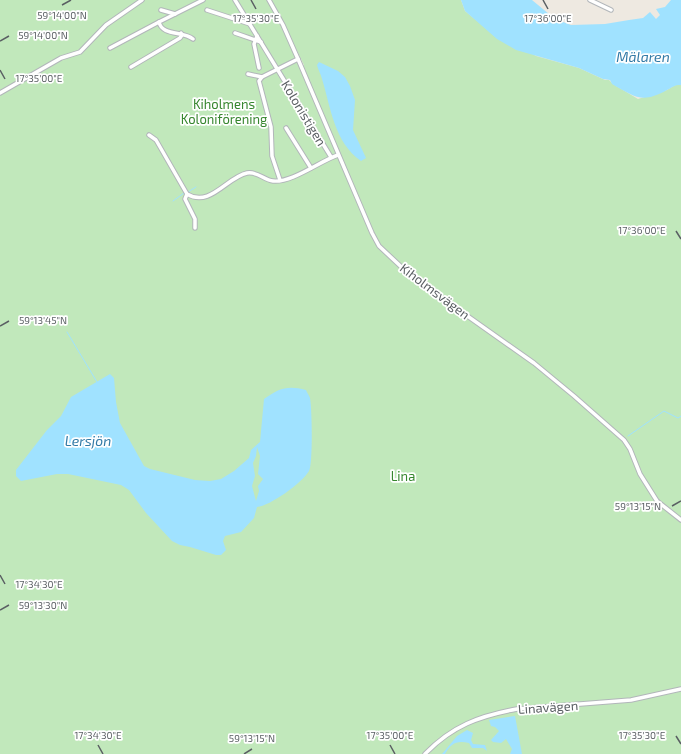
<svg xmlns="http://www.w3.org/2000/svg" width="681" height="754" font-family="'Exo 2',sans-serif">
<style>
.green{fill:#c1e8bb}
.water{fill:#a0e2ff;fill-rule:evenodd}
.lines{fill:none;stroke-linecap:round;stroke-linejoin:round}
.stream{stroke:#a0e2ff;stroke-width:1}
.street-casing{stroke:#b2b6ba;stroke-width:5.5}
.street{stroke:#fff;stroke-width:3.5}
.ticks{fill:none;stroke:#5a5f63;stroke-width:1.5}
.labels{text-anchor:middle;stroke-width:3.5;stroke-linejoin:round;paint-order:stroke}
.park-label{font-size:13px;fill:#36862e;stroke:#fff}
.street-label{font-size:13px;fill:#5a5f63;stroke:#fff}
.water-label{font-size:14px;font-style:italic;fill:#327aa6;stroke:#fff}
.ticks-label{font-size:10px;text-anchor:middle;fill:#5a5f63;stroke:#fff;stroke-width:3.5;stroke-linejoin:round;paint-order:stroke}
</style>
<rect width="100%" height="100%" fill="#eee9e1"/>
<!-- green -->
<polygon class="green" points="0,0 267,0 282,26 301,67 304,65 271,0 461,0 465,11 476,20 536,56 579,68 605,80 609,80 613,84 638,99 667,90 675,85 681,85 681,754 0,754"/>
<!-- water -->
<g class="water">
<path d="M461,0h71l23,19 16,6 34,-1 24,-4 14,-2 7,-6 6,7 4,-4 -4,-6 9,-2 6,-7h10v85c-7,0 -8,2 -14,5 -25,14 -32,7 -55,-6l-2,-4 -7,-1 -24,-11 -63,-18 -19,-11 -32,-28z"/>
<path d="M319,62l19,9 7,6 5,9 5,14 -2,30 13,28 -5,3c-27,-19 -30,-53 -39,-82 -1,-5 -4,-9 -5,-14z"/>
<path d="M110,374l4,4 2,24 4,21 24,43 6,3 45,11 15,1 11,-2 13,-8 15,-13 2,-8 9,-8 4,-43c15,-11 24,-14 42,-9 1,3 3,5 4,8 2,10 3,66 -1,73 -7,12 -39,35 -52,36l-3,11 -13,14 -16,4 -2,5 3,9 -5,5h-5l-26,-8 -10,-2 -8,-4 -26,-28 -17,-23 -8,-5 -53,-11h-11l-36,7 -5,-5v-6l31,-40 14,-14 10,-19zM257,447l3,9 -2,18 5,5 -5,7 1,5 -3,10 -4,-15 3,-10 -2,-13 3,-7z"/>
<polygon points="515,716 522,754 510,754 512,749 506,739 501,743 493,742 491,740 499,731 495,727 491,726 489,720"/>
<path d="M467,730l6,3 -2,7 2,4 12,1 2,6 -4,-3h-11l-3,-5c-12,-3 -18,0 -24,11h-3l15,-18z"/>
</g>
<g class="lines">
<!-- stream -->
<g class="stream">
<polyline points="188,192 196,187"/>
<polyline points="173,201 184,193"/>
<polyline points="67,332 97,382"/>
<polyline points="628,436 664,411 678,418 681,416"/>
</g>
<defs>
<g id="street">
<polyline points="235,0 331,157"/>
<polyline points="269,0 283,25 298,59 372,233 379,246 411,276 534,363 574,396 624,440 630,449 640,474 657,501 681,520"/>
<polyline points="590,0 611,10"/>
<polyline points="161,10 175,14"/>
<polyline points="207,10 250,24"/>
<polyline points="235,33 261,42"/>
<polyline points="257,36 254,44 259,68"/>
<path d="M193,39c-10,-8 -31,-3 -34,-17l44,-22"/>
<polyline points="110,48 159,22"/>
<polyline points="131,67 180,38 182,35 181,33"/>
<polyline points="248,74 262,77 298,59"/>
<polyline points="262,77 259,81 271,127 272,156 280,180"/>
<polyline points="0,93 61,58 80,52 106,25 142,0"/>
<polyline points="286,128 311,168"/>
<path d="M149,135l7,5 31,54c23,14 40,-17 60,-21 10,-2 17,7 26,8 19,2 47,-20 65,-26"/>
<polyline points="187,194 185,199 195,219 195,228"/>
<path d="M425,754c27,-28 54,-38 92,-45l114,-9 50,-11"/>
</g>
</defs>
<!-- street casing -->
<use href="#street" class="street-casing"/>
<!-- street -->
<use href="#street" class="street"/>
</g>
<!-- ticks -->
<path class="ticks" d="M251,0l5,9M543,0l5,9M62,5l9,-5M0,41l9,-5M0,70l5,9M676,231l5,8M0,326l9,-5M672,506l9,-5M0,575l5,9M0,610l9,-5M676,736l5,8M98,745l5,9M390,745l5,9M244,754l8,-5"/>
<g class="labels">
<!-- park labels -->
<g class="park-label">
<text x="224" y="109">Kiholmens<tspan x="224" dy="15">Koloniförening</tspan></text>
<text x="403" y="481">Lina</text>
</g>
<!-- street labels -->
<g class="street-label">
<text transform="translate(304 113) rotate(59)" y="5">Kolonistigen</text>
<text transform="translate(435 291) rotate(37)" y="5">Kiholmsvägen</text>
<text transform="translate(548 707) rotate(-4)" y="5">Linavägen</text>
</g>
<!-- water labels -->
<g class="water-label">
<text x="643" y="62">Mälaren</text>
<text x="88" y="446">Lersjön</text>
</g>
</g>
<g class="ticks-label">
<text x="62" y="19">59°14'00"N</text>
<text x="256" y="22">17°35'30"E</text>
<text x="548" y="22">17°36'00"E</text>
<text x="43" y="39">59°14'00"N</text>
<text x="39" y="82">17°35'00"E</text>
<text x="642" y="234">17°36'00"E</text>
<text x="43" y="324">59°13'45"N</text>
<text x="638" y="510">59°13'15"N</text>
<text x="39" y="588">17°34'30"E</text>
<text x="43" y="609">59°13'30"N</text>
<text x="98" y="739">17°34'30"E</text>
<text x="390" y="739">17°35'00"E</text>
<text x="642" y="739">17°35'30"E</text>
<text x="252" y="742">59°13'15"N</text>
</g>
</svg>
